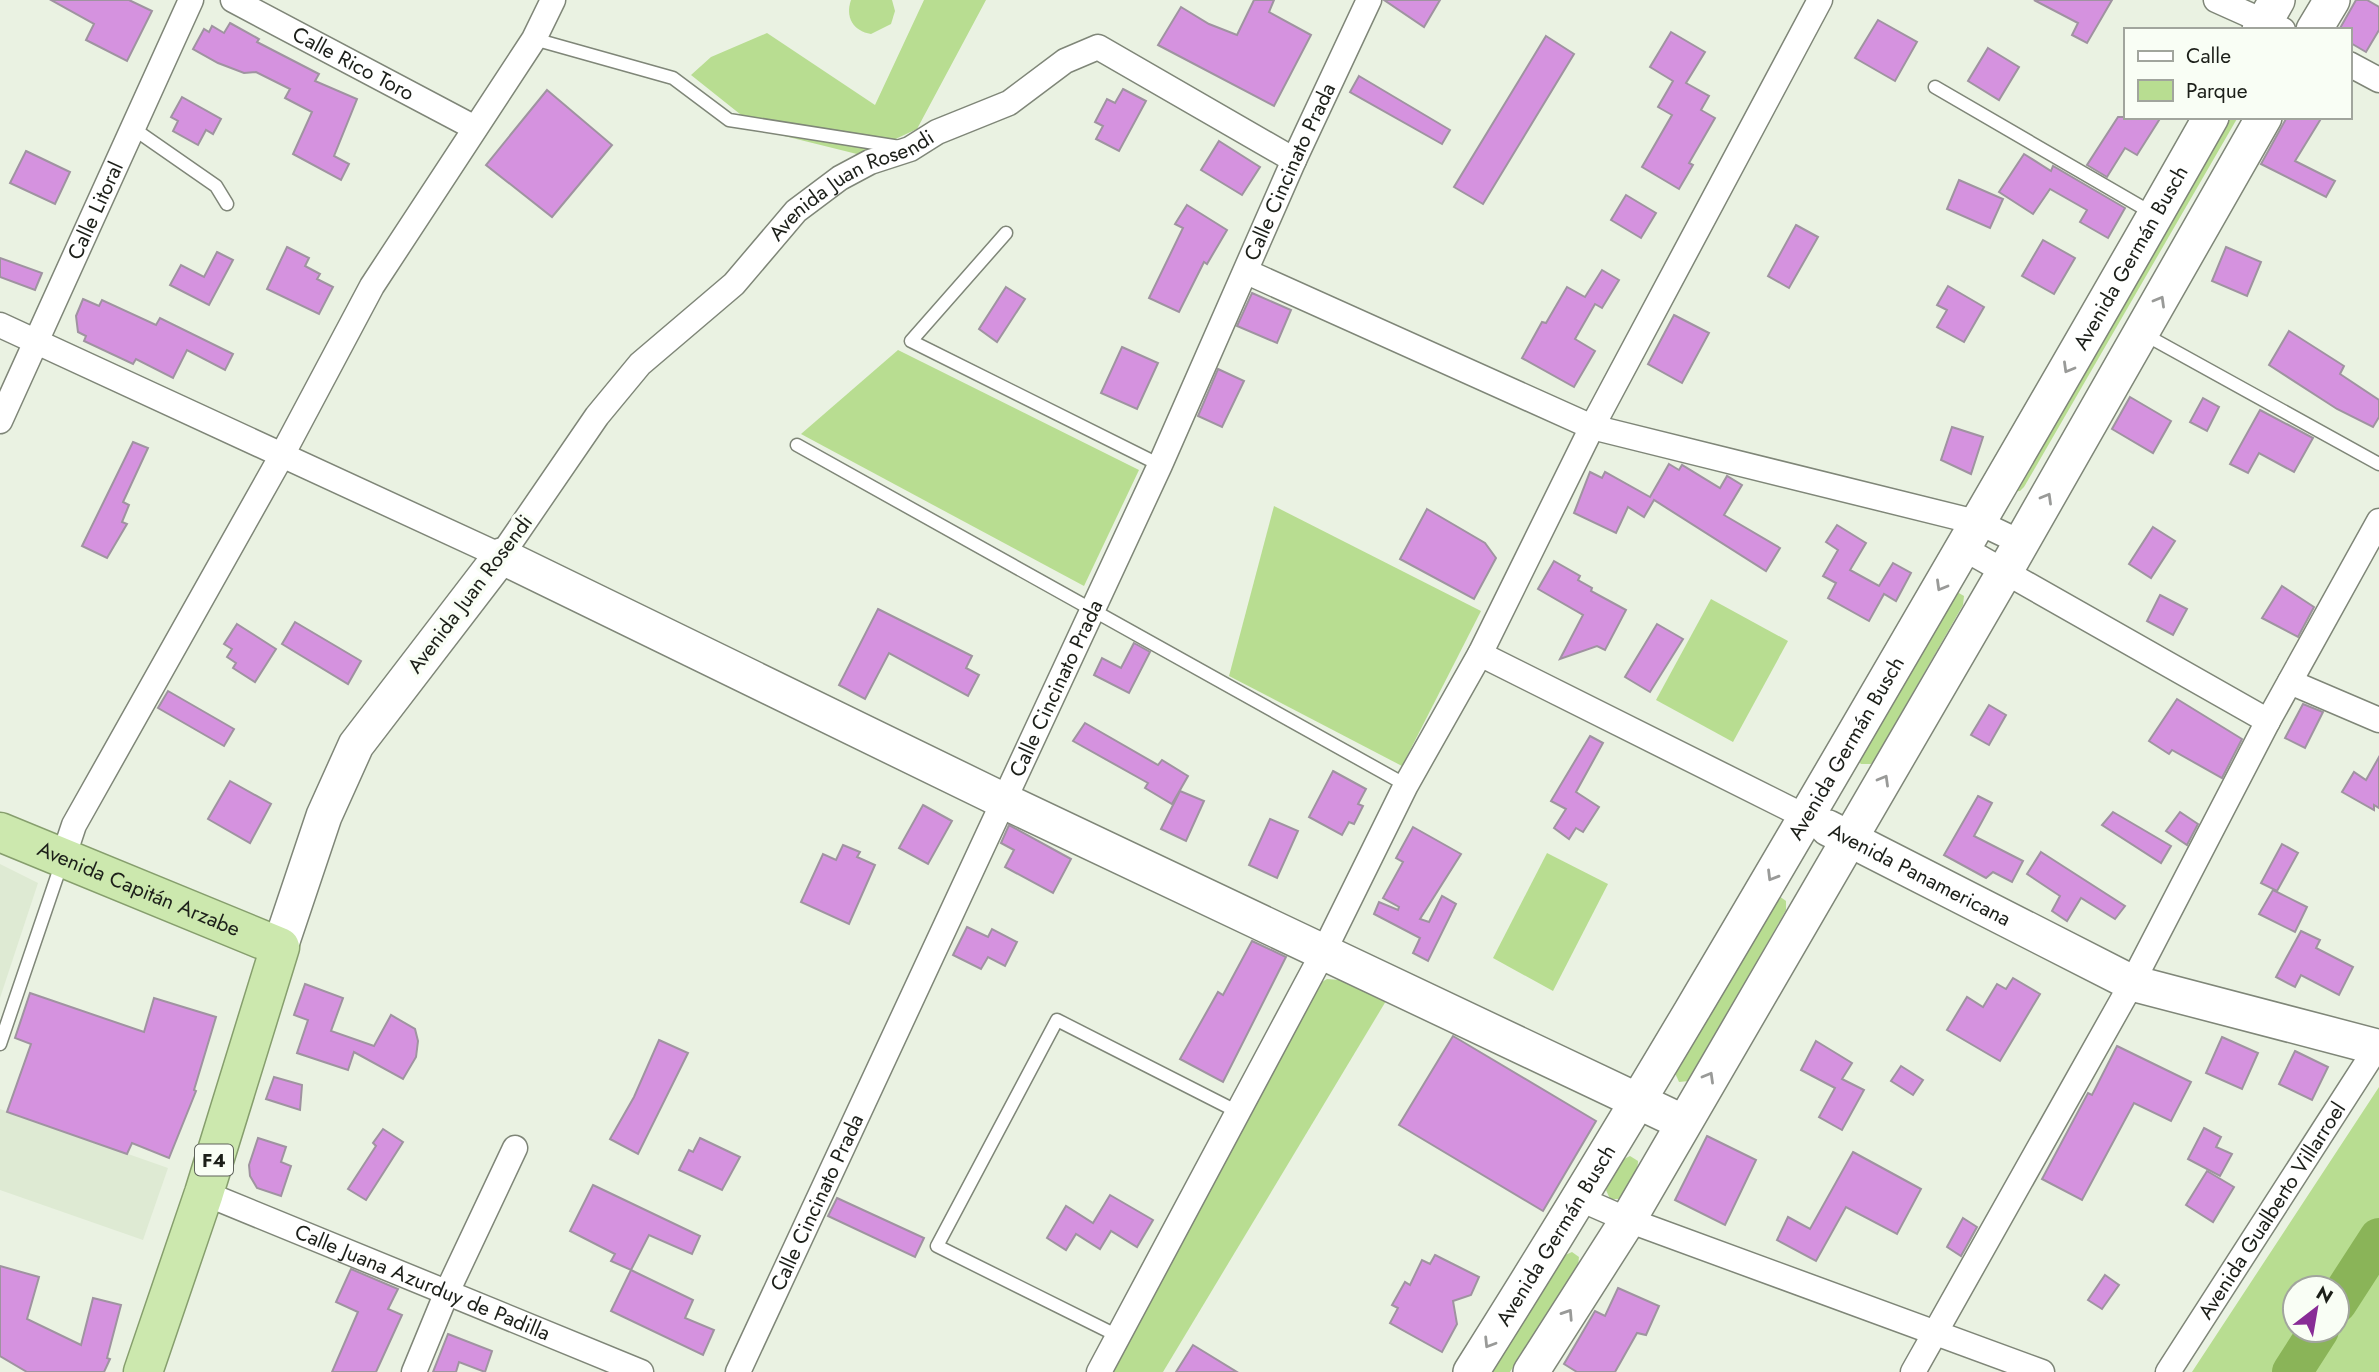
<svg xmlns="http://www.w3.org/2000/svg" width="2379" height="1372" font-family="Jost,sans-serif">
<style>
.built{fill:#deead3}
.green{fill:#b8dd91;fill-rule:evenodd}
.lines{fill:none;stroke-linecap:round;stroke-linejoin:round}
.river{stroke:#8ab458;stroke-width:40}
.building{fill:#d592df;stroke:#9f93a0;stroke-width:2}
.service-casing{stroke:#7f8678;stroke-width:15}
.minor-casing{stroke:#7f8678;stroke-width:27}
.secondary-casing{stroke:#7f8678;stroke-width:38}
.trunk-casing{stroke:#869e6d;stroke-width:41}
.service{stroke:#fff;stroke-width:12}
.minor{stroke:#fff;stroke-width:24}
.secondary{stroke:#fff;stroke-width:35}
.trunk{stroke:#cce8ae;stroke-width:38}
.oneway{stroke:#999a98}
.labels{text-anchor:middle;stroke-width:7;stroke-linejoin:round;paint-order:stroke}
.shield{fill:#f9fef5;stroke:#5e625b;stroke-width:2}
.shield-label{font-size:19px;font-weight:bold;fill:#1c1f19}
.street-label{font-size:21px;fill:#1c1f19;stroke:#f9fef5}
</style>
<rect width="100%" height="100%" fill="#eaf2e2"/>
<!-- built -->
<g class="built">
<polygon points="0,864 38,883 0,998"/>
<polygon points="0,1109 168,1168 143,1240 0,1190"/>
</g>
<!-- green -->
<g class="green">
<path d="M851,0h41l3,11 -4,13 -20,10c-18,-3 -26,-17 -20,-34z"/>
<polygon points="924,0 986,0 917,129 861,155 760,130 691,75 711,57 767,33 875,105"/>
<polygon points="2217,117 2238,117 2024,487 2020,491 2010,492"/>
<polygon points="898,350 1139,470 1084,586 801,434"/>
<polygon points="1274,506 1481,611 1402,766 1229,676"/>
<polygon points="1957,592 1964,596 1963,605 1875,759 1871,764 1861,764 1858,761"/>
<polygon points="1711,599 1788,641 1733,742 1656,700"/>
<polygon points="1547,853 1608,884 1553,991 1493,958"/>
<polygon points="1779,896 1786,901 1786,910 1693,1077 1689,1081 1679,1082 1675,1073"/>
<polygon points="1327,979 1340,980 1386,1001 1163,1372 1107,1372 1317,985"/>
<path d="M2379,1087v285h-187zM2295,1288h42v42h-42z"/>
<path d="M1630,1156l8,5c0,12 -10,29 -19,38h-9l-4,-9 16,-30z"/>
<polygon points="1572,1252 1579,1257 1578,1266 1510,1372 1489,1372 1563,1256"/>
</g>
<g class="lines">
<!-- river -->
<g class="river">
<polyline points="2337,1303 2379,1238"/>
<polyline points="2292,1372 2319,1330"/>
</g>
</g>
<!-- building -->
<g class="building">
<polygon points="51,0 129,0 152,11 127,61 86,40 94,24"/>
<polygon points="1254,0 1274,0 1269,12 1311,35 1274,106 1158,45 1181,7 1209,24 1237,35"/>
<polygon points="1384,0 1440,0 1424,27"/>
<polygon points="2034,0 2112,0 2087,43 2072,35 2078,23"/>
<polygon points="2356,0 2367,0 2379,7 2379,30 2366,52 2349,42 2349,30 2339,30"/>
<polygon points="1878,20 1917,42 1895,81 1855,58"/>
<polygon points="230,23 259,39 257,42 319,74 315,81 357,99 334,156 349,164 341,180 293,154 312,112 285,98 290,89 256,72 244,73 218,63 193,49 204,29 209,32 212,26 224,33"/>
<polygon points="1671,32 1705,52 1686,83 1709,96 1701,110 1715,118 1689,163 1693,165 1679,189 1642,167 1672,115 1658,107 1673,81 1650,67"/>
<polygon points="1546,36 1574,54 1483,204 1454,187"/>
<polygon points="1988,48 2019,67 1999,100 1968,81"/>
<polygon points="1359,76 1450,130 1442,144 1350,92"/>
<polygon points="1123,89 1146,101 1119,151 1096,139 1103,126 1095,122 1107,99 1115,103"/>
<polygon points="547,90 612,145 552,217 486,165"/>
<polygon points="182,97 221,119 213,134 206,130 198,145 173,131 178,121 171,117"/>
<polygon points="2118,117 2161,117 2137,155 2125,148 2107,177 2087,165"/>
<polygon points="2287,117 2322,117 2295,161 2335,181 2326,197 2261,164"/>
<polygon points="1219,141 1260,167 1242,195 1201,170"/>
<polygon points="26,151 70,172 55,204 10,183"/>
<polygon points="2024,154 2051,171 2053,166 2125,208 2108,238 2080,222 2087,210 2050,189 2033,214 1999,192"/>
<polygon points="1959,180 2003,199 1990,228 1947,209"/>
<polygon points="1626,195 1656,213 1641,238 1611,220"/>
<polygon points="1187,205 1227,230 1207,264 1204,262 1179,312 1149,298 1183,228 1175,224"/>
<polygon points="1796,225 1818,237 1789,288 1768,276"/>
<polygon points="2043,240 2075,258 2054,294 2022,276"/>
<polygon points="287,247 309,258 305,266 320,274 317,279 333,287 319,314 267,289"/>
<polygon points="2226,247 2261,262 2247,296 2212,281"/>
<polygon points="217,252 233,260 209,305 170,285 181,265 204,277"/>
<polygon points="0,258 42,273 35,290 0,277"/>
<polygon points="1602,270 1619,280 1602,308 1595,304 1575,339 1595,351 1574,387 1522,358 1542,322 1546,323 1567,287 1585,297"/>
<polygon points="1948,286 1984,307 1964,342 1937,327 1947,310 1937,305"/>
<polygon points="1006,287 1025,299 997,342 979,329"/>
<polygon points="1252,293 1291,310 1277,343 1237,326"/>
<polygon points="83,299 99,306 102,300 156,325 160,318 233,354 225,370 187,350 173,378 136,359 133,364 84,341 86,336 78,332 76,316"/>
<polygon points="1674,315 1709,333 1682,383 1648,364"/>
<polygon points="2289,331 2344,366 2340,374 2379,400 2379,417 2373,427 2337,409 2269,365"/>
<polygon points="1122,347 1158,363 1137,409 1101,393"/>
<polygon points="1218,369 1244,381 1222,427 1198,416"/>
<polygon points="2130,397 2171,421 2153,453 2112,429"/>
<polygon points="2203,398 2219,407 2207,431 2190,422"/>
<polygon points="2260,410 2313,438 2294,472 2259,453 2248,473 2230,464"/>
<polygon points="1952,427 1983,437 1971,474 1941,460"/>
<polygon points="133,442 148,448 123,502 129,505 122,522 127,524 107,558 82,546"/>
<polygon points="1669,464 1679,470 1682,465 1720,488 1727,476 1742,485 1724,515 1780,548 1766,571 1654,500 1644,517 1628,507 1616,533 1574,513 1590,472 1602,478 1605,472 1650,497"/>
<polygon points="1427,509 1485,543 1496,558 1474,599 1400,559"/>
<polygon points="1837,525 1866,543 1850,570 1879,586 1893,563 1911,573 1896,601 1884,594 1869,621 1828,598 1836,583 1823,576 1838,550 1826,542"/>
<polygon points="2153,527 2175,541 2151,578 2129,564"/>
<polygon points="1554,561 1580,576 1578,580 1592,588 1591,591 1626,610 1605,650 1597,646 1560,659 1583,615 1538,589"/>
<polygon points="2282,586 2314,607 2298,637 2262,618"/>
<polygon points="2160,595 2187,609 2173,635 2147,621"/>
<polygon points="878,609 972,656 966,668 979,675 968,696 889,653 865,699 839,685"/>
<polygon points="295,622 361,661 348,684 282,644"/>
<polygon points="237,624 276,649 255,682 233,668 236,663 227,657 232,649 224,644"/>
<polygon points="1657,624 1683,639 1650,692 1625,677"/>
<polygon points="1134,643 1150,652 1129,693 1094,675 1102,658 1121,668"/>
<polygon points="168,691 234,729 224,746 158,708"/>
<polygon points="2177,699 2242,739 2222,778 2172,750 2169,754 2149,741"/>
<polygon points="2303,704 2323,712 2305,748 2285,738"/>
<polygon points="1989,705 2006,715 1989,745 1971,735"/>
<polygon points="1085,723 1158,765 1162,760 1188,776 1172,804 1145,788 1148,783 1073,741"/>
<polygon points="1590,736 1603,743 1576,792 1599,807 1583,832 1576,828 1569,839 1554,828 1566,809 1551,801"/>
<polygon points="2379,757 2379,808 2374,805 2374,810 2342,792 2354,772 2366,780"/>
<polygon points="1333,771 1366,789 1358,804 1363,806 1354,824 1349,822 1342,835 1309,817"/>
<polygon points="230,781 271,804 250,843 208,819"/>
<polygon points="1180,791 1204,801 1186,841 1161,829"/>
<polygon points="1978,796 1992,803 1974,836 2023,861 2012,882 1993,872 1986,878 1944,855"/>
<polygon points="923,805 952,821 928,864 899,848"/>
<polygon points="2113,812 2171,846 2161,863 2102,825"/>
<polygon points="2180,812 2198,824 2187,845 2166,831"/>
<polygon points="1270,819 1298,831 1277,878 1249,865"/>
<polygon points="1009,825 1071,859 1053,893 1005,867 1014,850 1001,843"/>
<polygon points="1413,827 1461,854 1420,919 1429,922 1442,896 1456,904 1428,961 1413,953 1420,938 1374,914 1379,902 1398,910 1399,907 1383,898 1403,862 1396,858"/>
<polygon points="2282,844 2298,853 2277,891 2261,883"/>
<polygon points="843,845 860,852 857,857 875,865 849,924 801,902 823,854 836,860"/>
<polygon points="2041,852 2125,906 2115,919 2081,898 2067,921 2052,911 2060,896 2027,874"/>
<polygon points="2273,890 2307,907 2295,932 2259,914"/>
<polygon points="967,927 988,937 992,929 1017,942 1005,966 988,957 981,969 953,955"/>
<polygon points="2301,931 2320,940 2316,948 2353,967 2339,995 2301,975 2295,987 2276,977"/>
<polygon points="1252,941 1286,957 1223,1082 1180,1059 1218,992 1223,995"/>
<polygon points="2013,978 2040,994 2000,1061 1947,1030 1967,997 1983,1007 1997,984 2006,989"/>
<polygon points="305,984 343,998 331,1031 374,1046 391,1015 415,1029 418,1041 416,1057 403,1079 354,1052 348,1070 297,1053 308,1020 294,1015"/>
<polygon points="30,993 144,1032 154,998 216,1017 194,1090 196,1091 169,1158 132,1143 127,1154 7,1112 31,1044 15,1038"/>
<polygon points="1453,1036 1596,1121 1543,1211 1399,1125"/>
<polygon points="2222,1037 2258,1053 2242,1089 2206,1073"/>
<polygon points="659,1040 688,1053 638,1154 610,1139 634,1097"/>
<polygon points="1816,1041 1852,1063 1842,1079 1864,1090 1842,1130 1819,1117 1835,1088 1801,1070"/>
<polygon points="2117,1046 2191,1082 2171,1121 2134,1103 2082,1200 2042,1179 2088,1093 2092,1095"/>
<polygon points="2295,1051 2328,1067 2312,1100 2279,1084"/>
<polygon points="1901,1066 1923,1080 1913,1095 1891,1081"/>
<polygon points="274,1077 302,1085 300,1110 266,1099"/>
<polygon points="2204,1128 2221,1137 2216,1147 2232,1154 2220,1176 2188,1159"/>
<polygon points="383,1129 403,1142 366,1200 348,1189 376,1146 373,1143"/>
<polygon points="1707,1136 1756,1160 1725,1225 1675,1200"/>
<polygon points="258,1138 286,1147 281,1162 291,1166 281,1196 257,1188 250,1176 249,1165"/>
<polygon points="700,1138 740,1157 722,1190 679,1170 689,1150 693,1152"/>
<polygon points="1853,1152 1921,1189 1897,1234 1846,1207 1816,1261 1777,1240 1788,1217 1810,1229"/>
<polygon points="2207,1171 2234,1187 2213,1222 2186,1205"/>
<polygon points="593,1185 700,1236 692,1254 649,1235 631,1270 611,1261 615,1254 570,1231"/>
<polygon points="1110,1195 1153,1220 1137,1247 1111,1231 1100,1249 1076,1234 1066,1250 1047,1238 1066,1206 1093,1223"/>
<polygon points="837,1198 924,1238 915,1257 828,1216"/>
<polygon points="1963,1218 1977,1227 1961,1256 1947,1247"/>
<polygon points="1435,1255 1479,1277 1471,1295 1453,1301 1457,1324 1442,1352 1390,1323 1398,1308 1392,1305 1405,1282 1410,1285 1422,1260 1430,1264"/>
<polygon points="0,1266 39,1277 27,1319 81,1345 93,1298 121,1305 107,1358 110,1359 104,1372 27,1372 0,1356"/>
<polygon points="351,1269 398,1289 388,1309 402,1315 376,1372 332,1372 358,1312 336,1302"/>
<polygon points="631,1270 693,1300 685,1318 714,1330 703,1355 611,1311"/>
<polygon points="2105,1275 2119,1285 2102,1309 2088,1300"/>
<polygon points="1618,1288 1659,1306 1646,1335 1637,1333 1615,1372 1577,1372 1564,1364 1595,1311 1605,1316"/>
<polygon points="448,1334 492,1351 485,1372 459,1362 456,1372 433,1372"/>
<polygon points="1193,1345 1237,1372 1176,1372"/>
</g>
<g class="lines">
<defs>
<g id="service">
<polyline points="534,39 673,78 729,120 900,147"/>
<polyline points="1935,87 2152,213"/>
<polyline points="134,129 216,186 227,204"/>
<polyline points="1006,233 911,341 1160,465"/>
<polyline points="2142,333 2379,464"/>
<polyline points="797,445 1406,785"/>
<polyline points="0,1044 62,862"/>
<polyline points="1118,1336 937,1246 1057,1020 1238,1112"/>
</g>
<g id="minor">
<path id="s1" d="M233,0l242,128"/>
<polyline points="2216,0 2283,30"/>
<polyline points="2349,64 2379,80"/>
<polyline points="1247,272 1592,427 1980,523 2022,543"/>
<path id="s2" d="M0,325l501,231 96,-140 43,-52 94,-80 62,-73 44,-33 30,-16 40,-13 27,-17 72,-29 56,-42 33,-14 196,113"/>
<path id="s3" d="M0,421l191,-421"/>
<polyline points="1963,548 2268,721"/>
<polyline points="1480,654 1806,817"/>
<polyline points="2290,682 2379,720"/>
<polyline points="63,858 74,825 281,457 372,286 534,39 553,0"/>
<path id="s4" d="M204,1193l437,179"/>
<polyline points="1580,1199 1628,1220 2042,1372"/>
<polyline points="414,1372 447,1292 515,1148"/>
<path id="s5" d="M738,1372l422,-907 134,-305 75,-160"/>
<polyline points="1099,1372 1324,951 1406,785 1480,654 1592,427 1820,0"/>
<polyline points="1913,1372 2132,983 2268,721 2379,521"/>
<path id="s6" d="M2168,1372l211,-328"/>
</g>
<g id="secondary">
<polyline points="2260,30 2277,0"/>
<polyline points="2314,30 2332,0"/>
<path id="s7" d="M1828,828l304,155 245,64"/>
<polyline points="280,947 324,816 356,745 501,556 1002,800 1682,1122"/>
<path id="s8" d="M1471,1372c151,-239 294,-484 436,-728 102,-175 204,-350 304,-527"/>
<polyline points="1531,1372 1628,1220 2004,573 2264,117"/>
</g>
<g id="trunk">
<path id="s9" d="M0,832l280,115 -76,246 -61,179"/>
</g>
</defs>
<!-- service casing -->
<use href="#service" class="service-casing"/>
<!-- minor casing -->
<use href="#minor" class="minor-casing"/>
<!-- secondary casing -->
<use href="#secondary" class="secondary-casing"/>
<!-- trunk casing -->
<use href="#trunk" class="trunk-casing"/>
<!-- service -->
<use href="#service" class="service"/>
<!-- minor -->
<use href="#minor" class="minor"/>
<!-- secondary -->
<use href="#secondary" class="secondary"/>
<!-- trunk -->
<use href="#trunk" class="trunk"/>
</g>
<!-- one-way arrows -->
<defs><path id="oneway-chevron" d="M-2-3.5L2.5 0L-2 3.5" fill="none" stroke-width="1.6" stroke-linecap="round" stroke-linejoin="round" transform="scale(1.75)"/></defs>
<g class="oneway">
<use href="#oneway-chevron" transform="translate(2160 301) rotate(-60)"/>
<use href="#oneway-chevron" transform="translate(2068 368) rotate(120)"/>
<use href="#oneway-chevron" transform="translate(2047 498) rotate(-60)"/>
<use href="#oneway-chevron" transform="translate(1941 586) rotate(120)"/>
<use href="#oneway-chevron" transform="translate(1884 780) rotate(-60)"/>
<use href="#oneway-chevron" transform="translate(1772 876) rotate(121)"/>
<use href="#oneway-chevron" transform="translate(1709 1077) rotate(-60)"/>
<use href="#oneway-chevron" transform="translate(1568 1314) rotate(-57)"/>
<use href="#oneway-chevron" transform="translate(1489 1343) rotate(122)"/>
</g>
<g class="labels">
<!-- shield labels -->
<rect class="shield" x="195" y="1144.5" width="38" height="31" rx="5"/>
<g class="shield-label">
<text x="214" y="1167">F4</text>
</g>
<!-- street labels -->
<g class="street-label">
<text dy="7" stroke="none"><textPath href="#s1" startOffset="136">Calle Rico Toro</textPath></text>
<text dy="7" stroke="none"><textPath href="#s5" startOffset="1321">Calle Cincinato Prada</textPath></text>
<text dy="7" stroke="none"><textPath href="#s2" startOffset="1069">Avenida Juan Rosendi</textPath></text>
<text dy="7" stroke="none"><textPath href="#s3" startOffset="231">Calle Litoral</textPath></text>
<text dy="7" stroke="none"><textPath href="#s8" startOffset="1295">Avenida Germán Busch</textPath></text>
<text transform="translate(470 594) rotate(-53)" y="7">Avenida Juan Rosendi</text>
<text dy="7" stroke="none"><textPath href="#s5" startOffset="754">Calle Cincinato Prada</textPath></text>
<text dy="7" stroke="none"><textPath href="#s8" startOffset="728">Avenida Germán Busch</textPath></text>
<text dy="7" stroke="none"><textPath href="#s7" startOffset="103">Avenida Panamericana</textPath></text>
<text dy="7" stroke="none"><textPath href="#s9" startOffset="150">Avenida Capitán Arzabe</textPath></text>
<text dy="7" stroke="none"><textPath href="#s5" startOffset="187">Calle Cincinato Prada</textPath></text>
<text dy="7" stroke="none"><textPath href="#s6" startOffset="192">Avenida Gualberto Villarroel</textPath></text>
<text dy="7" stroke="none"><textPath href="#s8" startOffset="161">Avenida Germán Busch</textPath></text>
<text dy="7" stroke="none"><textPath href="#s4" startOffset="236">Calle Juana Azurduy de Padilla</textPath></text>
</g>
</g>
<!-- legend -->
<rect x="2124" y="28" width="228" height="91" fill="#f9fef5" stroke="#a1a59d" stroke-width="2"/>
<rect x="2138" y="51" width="35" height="10" fill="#ffffff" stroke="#a1a59d" stroke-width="2"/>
<text x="2186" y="63" font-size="21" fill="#1c1f19">Calle</text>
<rect x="2138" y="80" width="35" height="21" fill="#b8dd91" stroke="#a1a59d" stroke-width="2"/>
<text x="2186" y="98" font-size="21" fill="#1c1f19">Parque</text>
<!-- north arrow -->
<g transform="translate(2316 1309) rotate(31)"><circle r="33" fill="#f9fef5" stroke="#a1a59d" stroke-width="2"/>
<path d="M0-5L12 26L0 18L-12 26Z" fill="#882c96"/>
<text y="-10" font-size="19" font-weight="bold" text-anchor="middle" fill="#1c1f19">N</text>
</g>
</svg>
